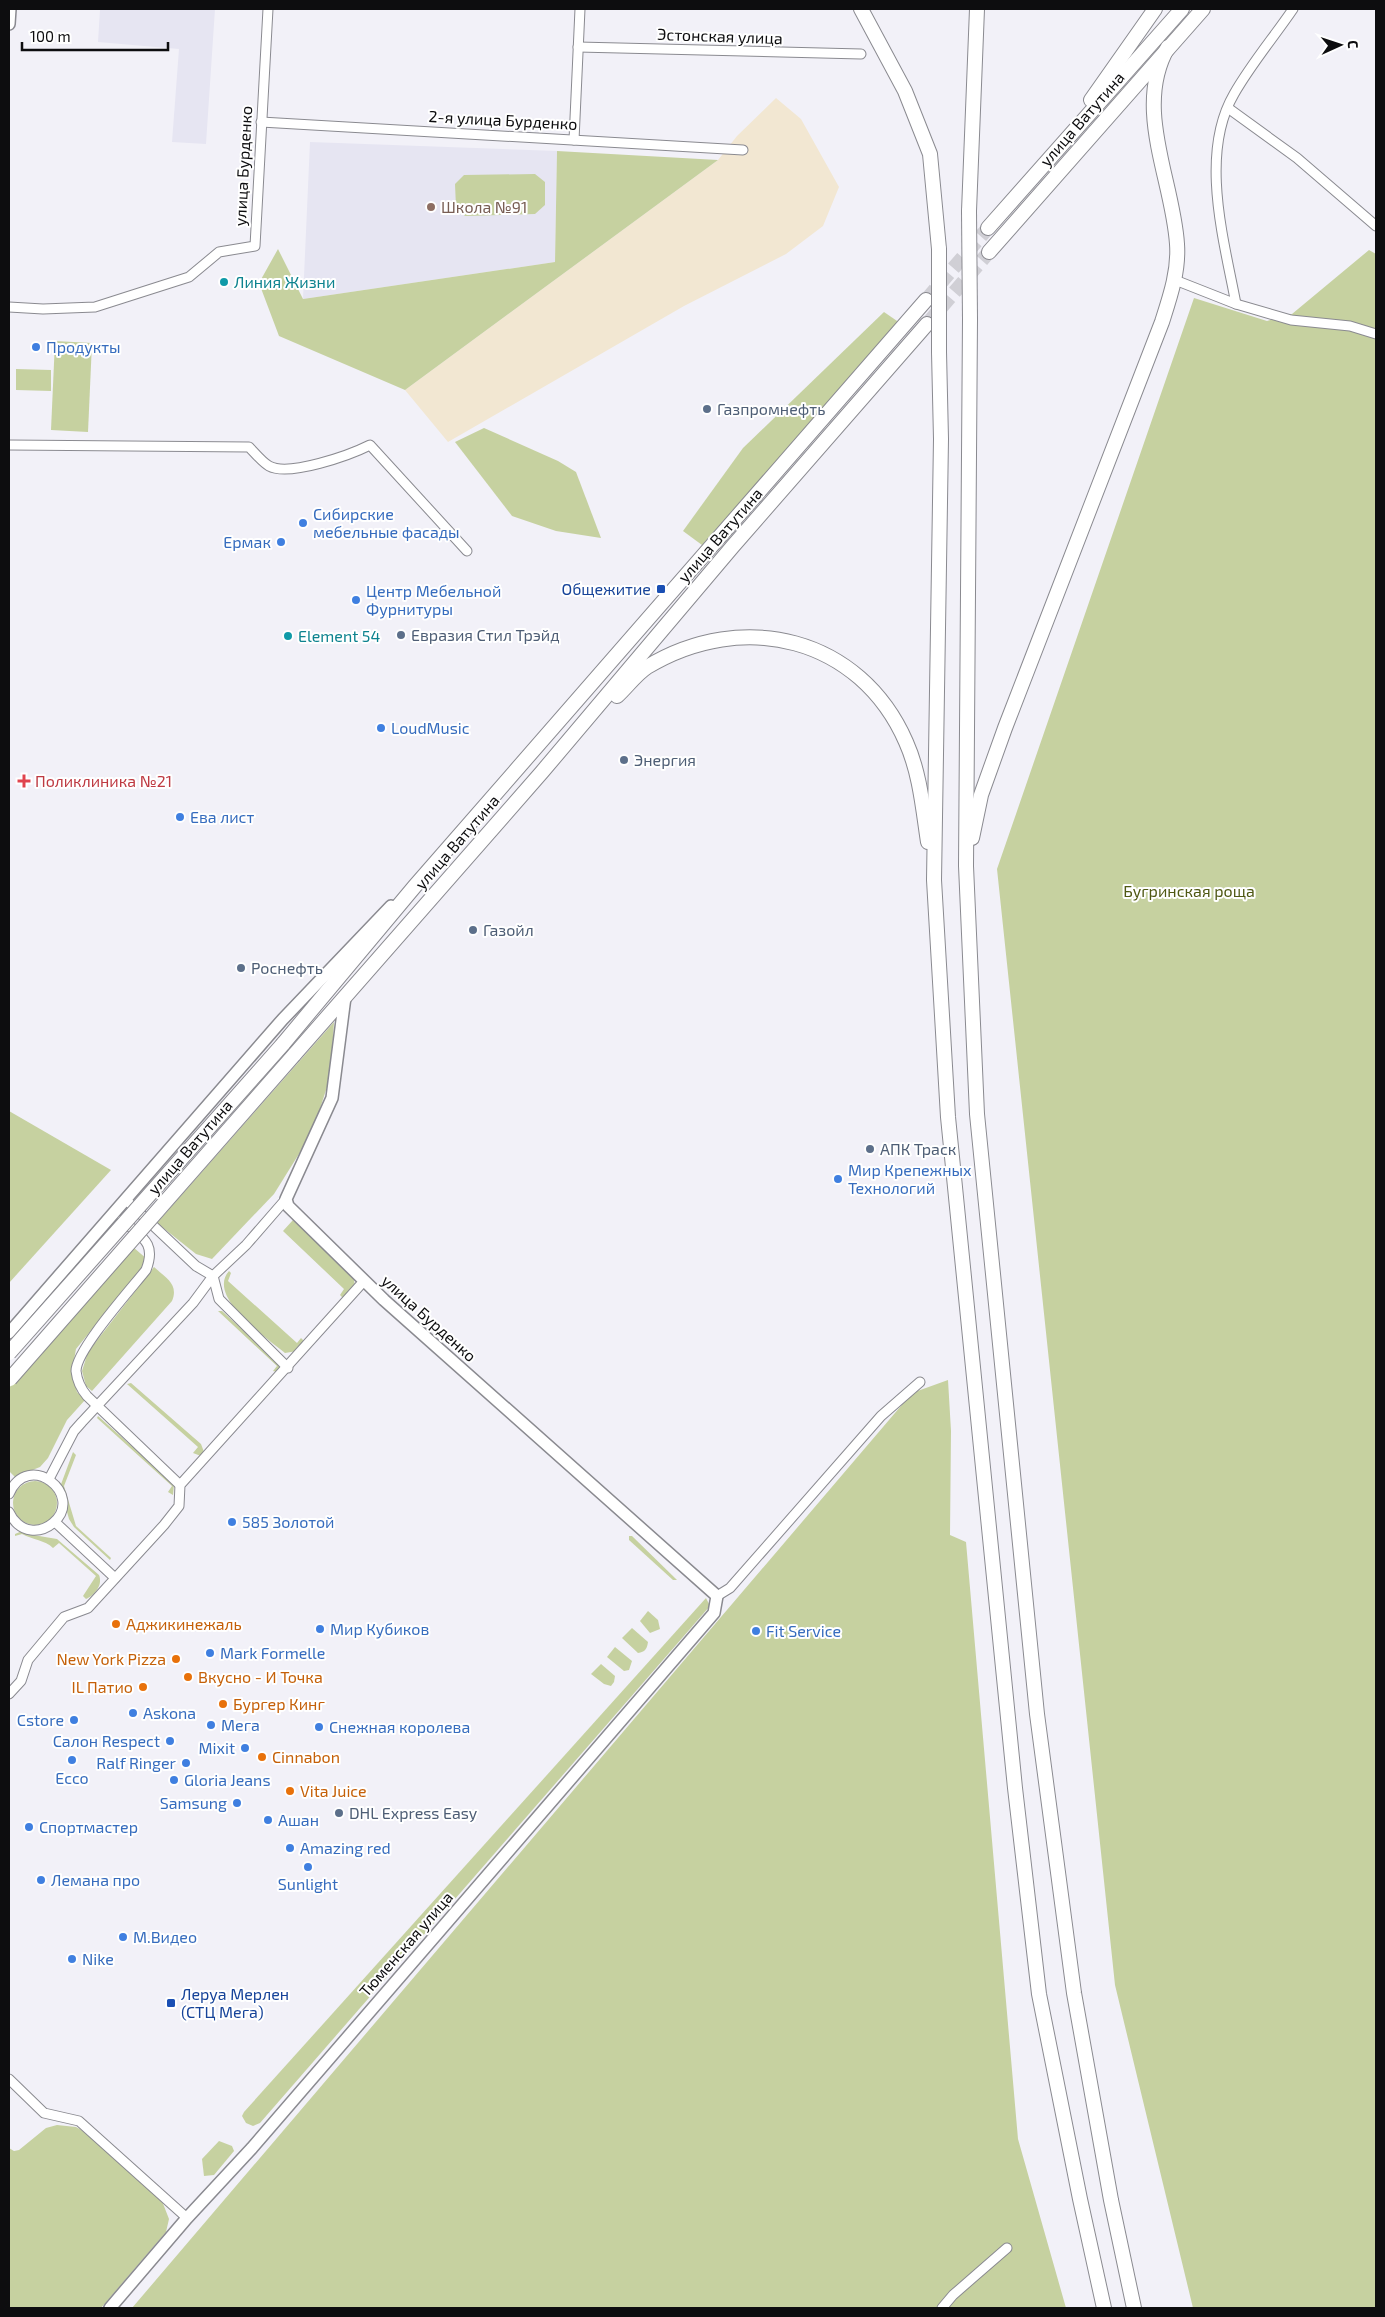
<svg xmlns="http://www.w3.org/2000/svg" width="1385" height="2317" font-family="'Exo 2',sans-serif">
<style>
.built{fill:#e6e5f2}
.industrial{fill:#f2e7d2}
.green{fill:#c6d1a0}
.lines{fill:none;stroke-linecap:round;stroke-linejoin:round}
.primary-tunnel{stroke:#d0cfd5;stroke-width:14;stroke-dasharray:14 7;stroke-linecap:butt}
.minor-casing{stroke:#8a8a90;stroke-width:11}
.tertiary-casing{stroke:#8a8a90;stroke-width:14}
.primary-casing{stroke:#8a8a90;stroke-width:16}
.minor{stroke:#fff;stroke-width:9}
.tertiary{stroke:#fff;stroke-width:11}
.primary{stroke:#fff;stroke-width:14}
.primary-bridge-casing{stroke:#8a8a90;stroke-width:16;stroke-linecap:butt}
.primary-bridge{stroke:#fff;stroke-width:14}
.education-dot{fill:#8d6e63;stroke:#fff;stroke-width:2}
.culture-dot{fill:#0f9aa8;stroke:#fff;stroke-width:2}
.shop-dot{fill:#3f7fe0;stroke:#fff;stroke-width:2}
.service-dot{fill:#5c6f8a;stroke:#fff;stroke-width:2}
.transit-dot{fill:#1a4fb4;stroke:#fff;stroke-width:2}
.health-dot{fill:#e0444e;stroke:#fff;stroke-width:2}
.food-dot{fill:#e8710a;stroke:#fff;stroke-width:2}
.labels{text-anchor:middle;stroke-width:4;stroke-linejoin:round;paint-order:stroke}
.street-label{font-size:16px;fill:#0d0d0f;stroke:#fff}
.education-label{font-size:16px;fill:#785e54;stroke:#fff;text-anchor:start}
.culture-label{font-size:16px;fill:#0d838f;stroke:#fff;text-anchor:start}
.shop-label{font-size:16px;fill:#366cbe;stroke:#fff;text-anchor:start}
.service-label{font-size:16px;fill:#4e5e75;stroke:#fff;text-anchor:start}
.transit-label{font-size:16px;fill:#164399;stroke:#fff;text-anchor:end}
.health-label{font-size:16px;fill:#be3a42;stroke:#fff;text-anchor:start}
.park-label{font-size:16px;fill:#4f5813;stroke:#fff}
.food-label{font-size:16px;fill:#c56008;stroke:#fff;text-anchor:start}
</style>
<rect width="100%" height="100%" fill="#f2f1f8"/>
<!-- built -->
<g class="built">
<polygon points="84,9 215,9 206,144 172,142 179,49 98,42 100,10"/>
<polygon points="310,142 557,151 555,262 303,299"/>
</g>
<!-- industrial -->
<polygon class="industrial" points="776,98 801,119 839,187 823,226 786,254 684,306 448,442 405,390 718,160 737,136"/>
<!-- green -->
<g class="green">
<polygon points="557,151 718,160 405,390 279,336 259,283 278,249 303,299 555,262"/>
<polygon points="535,174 545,182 545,205 535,214 465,216 456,207 455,184 464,175"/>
<polygon points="1369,250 1376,254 1376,2308 1193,2308 1115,1985 997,869 1194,298 1267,321 1292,314"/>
<polygon points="884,312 900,323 702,545 683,531 743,448"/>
<polygon points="55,341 92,343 88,432 51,430"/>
<polygon points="16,369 51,370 51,391 16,390"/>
<polygon points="484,428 558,461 576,472 601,538 556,531 512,516 455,442"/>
<polygon points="334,1022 331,1068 327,1087 312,1133 274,1194 212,1259 196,1254 157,1223"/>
<polygon points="9,1111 111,1170 9,1283"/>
<polygon points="293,1220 353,1276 355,1285 343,1298 340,1295 344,1289 283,1231"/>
<polygon points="133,1247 148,1260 76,1349 72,1371 77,1392 85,1400 67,1420 48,1458 40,1467 15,1477 9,1471 9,1388"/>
<path d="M154,1267c12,11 25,17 18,34l-80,90 -6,-5 -4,-15 6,-19z"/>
<path d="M229,1271l2,2 -3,8 69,62 4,-5 4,4 -8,9 -12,2c-18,-15 -79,-56 -56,-82z"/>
<polygon points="218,1311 222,1311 278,1362 280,1369 277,1372 273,1371 277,1366"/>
<polygon points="948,1380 951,1431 950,1535 966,1542 1018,2139 1066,2308 132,2308 912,1393"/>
<polygon points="131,1383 201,1444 204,1452 201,1456 193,1453 198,1447 127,1384"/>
<polygon points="98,1416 174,1484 173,1495 168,1492 172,1486 97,1418"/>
<polygon points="73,1452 76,1455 64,1486 76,1526 111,1558 110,1560 74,1527 69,1519 60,1487"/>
<circle cx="35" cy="1503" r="22"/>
<path d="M22,1531l11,4 24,4 42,36c4,10 -4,20 -13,24l-3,-3 13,-20 -37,-33 -6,5c-8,-8 -20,-8 -31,-14l-7,2v-2z"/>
<polygon points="629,1536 632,1536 677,1580 673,1580 629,1540"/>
<polygon points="706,1598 710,1606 260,2123 253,2126 246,2123 242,2116 244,2112"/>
<polygon points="648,1611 658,1620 660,1629 650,1633 640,1621"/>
<path d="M632,1628l16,14c-1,7 -3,10 -10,11l-16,-15z"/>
<polygon points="615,1647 632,1661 629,1670 624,1671 607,1657"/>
<polygon points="601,1664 615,1676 614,1682 611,1686 604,1684 591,1674"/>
<polygon points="57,2125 76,2127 83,2131 162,2201 169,2219 166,2232 101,2308 9,2308 9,2148 14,2151 19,2150 46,2128"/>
<polygon points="219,2141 232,2146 234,2151 214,2175 204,2176 202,2159"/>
</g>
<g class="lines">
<!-- primary-tunnel -->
<g class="primary-tunnel">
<polyline points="926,300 988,228"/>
<polyline points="927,324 989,252"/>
</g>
<defs>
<g id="minor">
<polyline points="578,47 861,54"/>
<polyline points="1228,108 1297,158 1376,226"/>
<polyline points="261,122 743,150"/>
<polyline points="574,140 580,9"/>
<polyline points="1175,280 1236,304 1291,320 1350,326 1376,334"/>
<path d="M1236,304c-12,-64 -37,-150 -2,-210 17,-30 40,-57 59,-85"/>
<polyline points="9,307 43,309 95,307 189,277 219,252 255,246 268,9"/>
<path d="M9,445l240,2c6,6 13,15 20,19 20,11 81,-11 101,-21l97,106"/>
<polyline points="125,1199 196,1266 213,1276 219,1299 288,1368"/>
<path d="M122,1220c19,17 35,22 24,50 -15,19 -70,80 -70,101 1,9 5,18 11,25l93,89"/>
<polyline points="49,1479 74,1431 82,1422 193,1303 213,1276 246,1245 286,1199"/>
<path d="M9,1494c19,-45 77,1 44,29 -6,5 -14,8 -22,7 -10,-1 -18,-9 -22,-18"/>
<polyline points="55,1522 115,1578"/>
<polyline points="717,1596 730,1588 881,1416 920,1382"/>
<polyline points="9,1694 21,1681 28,1660 64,1617 88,1608 164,1525 179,1506 180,1485 364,1281"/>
<polyline points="9,2079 44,2113 79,2121 187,2218"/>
<polyline points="942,2308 953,2295 1007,2248"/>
</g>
<g id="tertiary">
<polyline points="9,24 10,9"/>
<polyline points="9,1333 283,1019 391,906"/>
<polyline points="110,2308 187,2218 252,2148 714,1613 717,1596 384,1300 288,1206 286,1199 332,1098 345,997"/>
</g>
<g id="primary">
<polyline points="861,9 905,91 930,154 939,249"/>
<polyline points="1091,100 1155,9"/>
<polyline points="969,211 977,9"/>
<polyline points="988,228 1182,9"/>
<polyline points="989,252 1203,9"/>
<polyline points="970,319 966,866 977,1114 1037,1714 1074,1993 1111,2200 1134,2308"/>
<polyline points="939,352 941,439 934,880 948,1117 1015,1788 1039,1994 1080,2199 1104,2308"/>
<path d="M617,696c10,-9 19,-22 30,-29 96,-58 213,-30 259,75 14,31 17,67 22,100"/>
<path d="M972,838l9,-43 24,-67 157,-406c8,-25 17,-51 15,-78 -4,-64 -44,-136 -9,-197"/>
<polyline points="283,1044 415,886 926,300"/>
<polyline points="294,1055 542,772 733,546 927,324"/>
</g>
</defs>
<!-- minor casing -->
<use href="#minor" class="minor-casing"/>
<!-- tertiary casing -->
<use href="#tertiary" class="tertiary-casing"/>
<!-- primary casing -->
<use href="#primary" class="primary-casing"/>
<!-- minor -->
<use href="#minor" class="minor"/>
<!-- tertiary -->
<use href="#tertiary" class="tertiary"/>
<!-- primary -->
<use href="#primary" class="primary"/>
<defs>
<g id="primary-bridge">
<polyline points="969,211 970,319"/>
<polyline points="939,249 939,352"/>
<polyline points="9,1353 283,1044"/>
<polyline points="10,1379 294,1055"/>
</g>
</defs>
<!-- primary-bridge casing -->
<use href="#primary-bridge" class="primary-bridge-casing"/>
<!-- primary-bridge -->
<use href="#primary-bridge" class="primary-bridge"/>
</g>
<!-- markers -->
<circle class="education-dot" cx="431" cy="207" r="5"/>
<g class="culture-dot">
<circle cx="224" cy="282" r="5"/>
<circle cx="288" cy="636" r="5"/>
</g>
<g class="shop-dot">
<circle cx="36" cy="347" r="5"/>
<circle cx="303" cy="523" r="5"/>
<circle cx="281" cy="542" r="5"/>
<circle cx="356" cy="600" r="5"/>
<circle cx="381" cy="728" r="5"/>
<circle cx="180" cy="817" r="5"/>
<circle cx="838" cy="1179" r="5"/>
<circle cx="232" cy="1522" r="5"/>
<circle cx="320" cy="1629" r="5"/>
<circle cx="756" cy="1631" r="5"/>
<circle cx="210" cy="1653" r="5"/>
<circle cx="133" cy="1713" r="5"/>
<circle cx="74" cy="1720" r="5"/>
<circle cx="211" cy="1725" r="5"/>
<circle cx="319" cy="1727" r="5"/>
<circle cx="170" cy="1741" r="5"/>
<circle cx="245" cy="1748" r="5"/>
<circle cx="72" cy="1760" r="5"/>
<circle cx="186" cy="1763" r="5"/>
<circle cx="174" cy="1780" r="5"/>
<circle cx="237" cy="1803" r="5"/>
<circle cx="268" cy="1820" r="5"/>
<circle cx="29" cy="1827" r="5"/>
<circle cx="290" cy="1848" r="5"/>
<circle cx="308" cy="1867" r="5"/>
<circle cx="41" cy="1880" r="5"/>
<circle cx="123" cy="1937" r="5"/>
<circle cx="72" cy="1959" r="5"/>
</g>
<g class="service-dot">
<circle cx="707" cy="409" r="5"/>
<circle cx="401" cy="635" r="5"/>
<circle cx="624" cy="760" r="5"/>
<circle cx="473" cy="930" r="5"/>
<circle cx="241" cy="968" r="5"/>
<circle cx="870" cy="1149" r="5"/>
<circle cx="339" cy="1813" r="5"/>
</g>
<g class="transit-dot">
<rect x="656" y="584" width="10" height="10" rx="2.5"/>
<rect x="166" y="1998" width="10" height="10" rx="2.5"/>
</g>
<path class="health-dot" d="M21.5 773.5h5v5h5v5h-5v5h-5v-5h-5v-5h5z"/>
<g class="food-dot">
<circle cx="116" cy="1624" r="5"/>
<circle cx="176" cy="1659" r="5"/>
<circle cx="188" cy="1677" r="5"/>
<circle cx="143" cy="1687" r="5"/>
<circle cx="223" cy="1704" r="5"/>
<circle cx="262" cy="1757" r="5"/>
<circle cx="290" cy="1791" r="5"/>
</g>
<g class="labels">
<!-- street labels -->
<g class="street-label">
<text transform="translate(720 36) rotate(2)" y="6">Эстонская улица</text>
<text transform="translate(1082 119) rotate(-49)" y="6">улица Ватутина</text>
<text transform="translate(503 120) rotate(3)" y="6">2-я улица Бурденко</text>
<text transform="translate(243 166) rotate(-87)" y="6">улица Бурденко</text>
<text transform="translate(720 535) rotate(-49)" y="6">улица Ватутина</text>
<text transform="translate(457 842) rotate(-49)" y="6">улица Ватутина</text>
<text transform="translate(190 1147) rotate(-49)" y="6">улица Ватутина</text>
<text transform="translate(429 1318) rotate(42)" y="6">улица Бурденко</text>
<text transform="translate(406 1944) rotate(-49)" y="6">Тюменская улица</text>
</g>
<!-- education labels -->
<g class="education-label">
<text x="441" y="213">Школа №91</text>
</g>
<!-- culture labels -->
<g class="culture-label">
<text x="234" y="288">Линия Жизни</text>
<text x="298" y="642">Element 54</text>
</g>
<!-- shop labels -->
<g class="shop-label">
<text x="46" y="353">Продукты</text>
<text x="313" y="520">Сибирские<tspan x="313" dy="18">мебельные фасады</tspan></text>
<text x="271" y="548" text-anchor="end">Ермак</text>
<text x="366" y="597">Центр Мебельной<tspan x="366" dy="18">Фурнитуры</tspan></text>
<text x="391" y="734">LoudMusic</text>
<text x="190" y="823">Ева лист</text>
<text x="848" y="1176">Мир Крепежных<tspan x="848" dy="18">Технологий</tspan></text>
<text x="242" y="1528">585 Золотой</text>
<text x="330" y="1635">Мир Кубиков</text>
<text x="766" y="1637">Fit Service</text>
<text x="220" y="1659">Mark Formelle</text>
<text x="143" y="1719">Askona</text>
<text x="64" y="1726" text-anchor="end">Cstore</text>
<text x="221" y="1731">Мега</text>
<text x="329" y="1733">Снежная королева</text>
<text x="160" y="1747" text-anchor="end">Салон Respect</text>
<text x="235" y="1754" text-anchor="end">Mixit</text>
<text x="176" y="1769" text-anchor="end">Ralf Ringer</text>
<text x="72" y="1784" text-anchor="middle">Ecco</text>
<text x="184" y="1786">Gloria Jeans</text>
<text x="227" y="1809" text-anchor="end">Samsung</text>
<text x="278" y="1826">Ашан</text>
<text x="39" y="1833">Спортмастер</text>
<text x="300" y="1854">Amazing red</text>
<text x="51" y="1886">Лемана про</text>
<text x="308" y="1890" text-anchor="middle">Sunlight</text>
<text x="133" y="1943">М.Видео</text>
<text x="82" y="1965">Nike</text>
</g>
<!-- service labels -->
<g class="service-label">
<text x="717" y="415">Газпромнефть</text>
<text x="411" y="641">Евразия Стил Трэйд</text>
<text x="634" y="766">Энергия</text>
<text x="483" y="936">Газойл</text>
<text x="251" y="974">Роснефть</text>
<text x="880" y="1155">АПК Траск</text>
<text x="349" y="1819">DHL Express Easy</text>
</g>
<!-- transit labels -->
<g class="transit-label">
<text x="651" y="595">Общежитие</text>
<text x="181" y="2000" text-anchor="start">Леруа Мерлен<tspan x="181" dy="18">(СТЦ Мега)</tspan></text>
</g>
<!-- health labels -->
<g class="health-label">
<text x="35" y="787">Поликлиника №21</text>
</g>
<!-- park labels -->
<g class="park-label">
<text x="1189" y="897">Бугринская роща</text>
</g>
<!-- food labels -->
<g class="food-label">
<text x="126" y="1630">Аджикинежаль</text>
<text x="166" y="1665" text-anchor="end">New York Pizza</text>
<text x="198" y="1683">Вкусно - И Точка</text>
<text x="133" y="1693" text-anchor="end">IL Патио</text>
<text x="233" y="1710">Бургер Кинг</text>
<text x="272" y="1763">Cinnabon</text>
<text x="300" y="1797">Vita Juice</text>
</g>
</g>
<!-- border -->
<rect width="1385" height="2317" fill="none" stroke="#0d0d0f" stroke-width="20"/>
<!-- north arrow -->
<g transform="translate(1340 45) rotate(87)" stroke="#ffffff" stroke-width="4" paint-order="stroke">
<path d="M0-4L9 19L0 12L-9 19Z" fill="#0d0d0f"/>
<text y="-8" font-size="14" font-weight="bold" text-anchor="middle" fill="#0d0d0f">С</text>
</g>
<!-- scale -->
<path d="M22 42v8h146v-8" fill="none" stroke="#0d0d0f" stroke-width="2.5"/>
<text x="30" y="42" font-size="15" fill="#0d0d0f" stroke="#ffffff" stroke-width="4" paint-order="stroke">100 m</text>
</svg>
